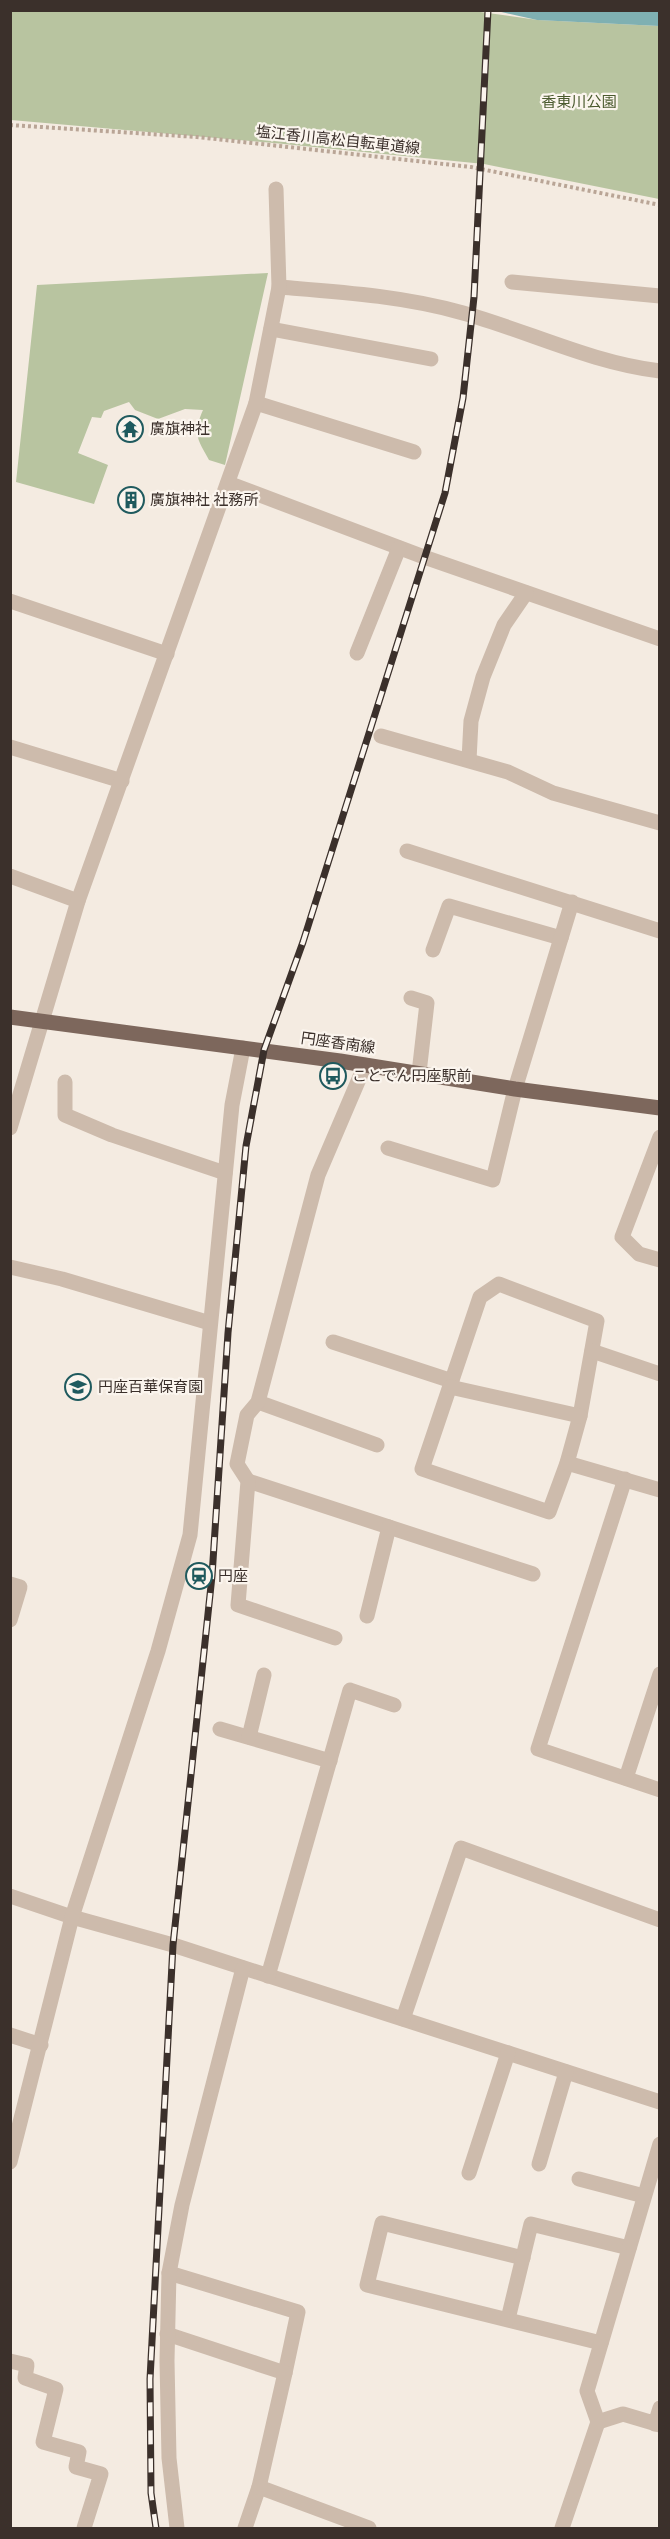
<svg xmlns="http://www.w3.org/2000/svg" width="670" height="2539" font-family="Ubuntu,'Noto Sans JP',sans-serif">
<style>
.green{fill:#b8c4a0}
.water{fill:#7fb0b2}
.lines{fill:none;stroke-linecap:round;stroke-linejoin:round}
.path{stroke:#b9a596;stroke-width:4;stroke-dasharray:3 3;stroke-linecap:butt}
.minor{stroke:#cdbbac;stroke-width:15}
.major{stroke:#7d675c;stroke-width:15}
.rail-casing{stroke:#3b302b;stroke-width:7}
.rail{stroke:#fbf5ee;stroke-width:4.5;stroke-dasharray:14;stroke-linecap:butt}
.labels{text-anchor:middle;stroke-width:4.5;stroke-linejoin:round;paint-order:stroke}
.park-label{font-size:15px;fill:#4a5a2e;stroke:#fbf5ee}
.street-label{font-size:15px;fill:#3b302b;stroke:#fbf5ee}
.poi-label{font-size:15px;fill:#3b302b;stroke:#fbf5ee;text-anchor:start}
</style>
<rect width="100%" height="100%" fill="#f4ebe1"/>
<!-- green -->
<g class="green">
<polygon points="466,10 538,20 659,26 659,199 484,164 274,143 11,120 10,11"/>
<path d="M268,273l-43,192 -16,-5c-13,-23 -16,-27 -6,-50l-18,-1 -27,10 -23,-9 -6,-8 -25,9 -3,7 -9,-1 -14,36 30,12 -14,39 -78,-22 21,-197z"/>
</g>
<!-- water -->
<polygon class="water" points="497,11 659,11 659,26 537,20"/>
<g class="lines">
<!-- path -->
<polyline class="path" points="10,125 197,137 471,167 660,205"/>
<!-- minor -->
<g class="minor">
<polyline points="512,282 660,296"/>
<path d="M279,287c61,5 124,9 184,26 65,18 129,50 197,58"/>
<polyline points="271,329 431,359"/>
<polyline points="256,403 414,452"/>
<polyline points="228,483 424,557 660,639"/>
<polyline points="10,601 167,654"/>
<polyline points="357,653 399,548"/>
<polyline points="381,736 508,772 553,793 660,823"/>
<polyline points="10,747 122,781"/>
<polyline points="469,760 471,721 483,677 504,625 526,593"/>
<polyline points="407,851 660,931"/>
<polyline points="10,876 78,901"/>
<polyline points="433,950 449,906 561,938"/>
<polyline points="411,998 427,1003 419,1073"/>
<polyline points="65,1082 65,1115 112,1135 225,1173"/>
<polyline points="10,1128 78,901 256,403 279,287 276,189"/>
<polyline points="660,1137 622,1237 639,1254 660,1260"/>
<polyline points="388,1148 493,1180 515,1089 572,902"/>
<polyline points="10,1267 62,1279 210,1323"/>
<polygon points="499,1284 597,1321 580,1416 567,1463 549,1512 422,1469 480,1297"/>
<polyline points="333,1342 452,1381"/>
<polyline points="592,1351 660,1374"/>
<polyline points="450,1387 580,1416"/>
<polyline points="258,1402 377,1445"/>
<polyline points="567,1463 660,1490"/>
<polyline points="625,1479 538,1749 660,1790"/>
<polyline points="248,1481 533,1574"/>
<polyline points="10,1584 20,1587 10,1620"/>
<polyline points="367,1616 389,1527"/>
<polyline points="335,1638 238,1605 248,1481 237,1464 247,1415 258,1402 318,1175 365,1065"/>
<polyline points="220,1729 330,1761"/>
<polyline points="249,1737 264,1675"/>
<polyline points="626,1778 660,1674"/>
<polyline points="10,1896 72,1917 173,1945 660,2102"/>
<polyline points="268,1976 350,1690 394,1705"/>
<polyline points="403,2019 461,1848 660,1920"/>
<polyline points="10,2035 41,2045"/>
<polyline points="10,2162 72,1917 158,1651 190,1535 232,1105 243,1048"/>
<polyline points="539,2164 566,2072"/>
<polyline points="469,2173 508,2053"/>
<polyline points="579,2179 644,2196"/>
<polyline points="523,2258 382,2223 367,2285 601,2343"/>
<polyline points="169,2273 298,2312 285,2373"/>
<polyline points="508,2319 531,2224 629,2248"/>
<polyline points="167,2334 285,2373 259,2487 245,2528"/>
<polyline points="10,2361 27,2365 25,2378 56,2389 43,2442 79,2452 76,2467 101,2474 84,2528"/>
<polyline points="598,2422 623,2414 660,2425"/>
<polyline points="655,2424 660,2408"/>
<polyline points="259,2487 369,2528"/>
<polyline points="177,2528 169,2458 167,2361 169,2273 182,2205 243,1968"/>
<polyline points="562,2528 598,2422 587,2391 660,2144"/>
</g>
<!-- major -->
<polyline class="major" points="10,1017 340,1061 515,1089 660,1108"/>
<defs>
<polyline id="rail" points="156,2528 151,2493 150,2379 173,1945 212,1576 228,1333 246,1146 264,1050 303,942 445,493 463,398 474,297 488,10"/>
</defs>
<!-- rail casing -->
<use href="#rail" class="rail-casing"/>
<!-- rail -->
<use href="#rail" class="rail"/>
</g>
<!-- icons -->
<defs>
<symbol id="temple-ring" viewBox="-11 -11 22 22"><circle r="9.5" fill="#fbf5ee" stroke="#1f5a5e" stroke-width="1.5"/><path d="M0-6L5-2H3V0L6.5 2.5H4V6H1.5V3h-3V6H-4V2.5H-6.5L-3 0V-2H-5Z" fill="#1f5a5e"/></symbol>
<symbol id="building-ring" viewBox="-11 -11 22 22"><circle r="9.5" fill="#fbf5ee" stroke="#1f5a5e" stroke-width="1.5"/><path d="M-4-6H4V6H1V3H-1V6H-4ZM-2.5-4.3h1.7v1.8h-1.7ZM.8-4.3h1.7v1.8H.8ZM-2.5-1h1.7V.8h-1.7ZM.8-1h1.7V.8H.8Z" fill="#1f5a5e"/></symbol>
<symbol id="bus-ring" viewBox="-11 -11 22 22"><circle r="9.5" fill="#fbf5ee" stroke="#1f5a5e" stroke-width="1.5"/><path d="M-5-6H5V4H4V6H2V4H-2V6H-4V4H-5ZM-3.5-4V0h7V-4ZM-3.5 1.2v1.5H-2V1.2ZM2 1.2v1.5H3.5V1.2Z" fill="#1f5a5e"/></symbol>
<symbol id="school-ring" viewBox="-11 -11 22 22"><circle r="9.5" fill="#fbf5ee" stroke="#1f5a5e" stroke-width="1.5"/><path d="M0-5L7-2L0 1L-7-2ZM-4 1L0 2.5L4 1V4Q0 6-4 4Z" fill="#1f5a5e"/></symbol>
<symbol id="station-ring" viewBox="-11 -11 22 22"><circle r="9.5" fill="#fbf5ee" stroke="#1f5a5e" stroke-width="1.5"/><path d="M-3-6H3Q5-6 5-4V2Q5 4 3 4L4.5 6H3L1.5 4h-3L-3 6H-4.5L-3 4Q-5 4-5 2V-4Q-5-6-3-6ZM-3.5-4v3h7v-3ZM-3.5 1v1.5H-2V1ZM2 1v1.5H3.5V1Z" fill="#1f5a5e"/></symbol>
</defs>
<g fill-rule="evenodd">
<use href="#temple-ring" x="115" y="414" width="30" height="30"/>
<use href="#building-ring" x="116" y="485" width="30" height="30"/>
<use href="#bus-ring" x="318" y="1061" width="30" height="30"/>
<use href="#school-ring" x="63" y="1372" width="30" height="30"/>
<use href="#station-ring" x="184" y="1561" width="30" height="30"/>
</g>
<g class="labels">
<!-- park labels -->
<g class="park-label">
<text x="579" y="107">香東川公園</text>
</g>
<!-- street labels -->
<g class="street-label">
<text transform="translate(338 140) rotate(6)" y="5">塩江香川高松自転車道線</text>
<text transform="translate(338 1043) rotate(8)" y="5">円座香南線</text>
</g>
<!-- poi labels -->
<g class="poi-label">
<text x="150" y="434">廣旗神社</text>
<text x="150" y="505">廣旗神社 社務所</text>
<text x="352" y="1081">ことでん円座駅前</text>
<text x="98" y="1392">円座百華保育園</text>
<text x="218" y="1581">円座</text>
</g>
</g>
<!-- border -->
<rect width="670" height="2539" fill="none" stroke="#3b302b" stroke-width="24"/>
</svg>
